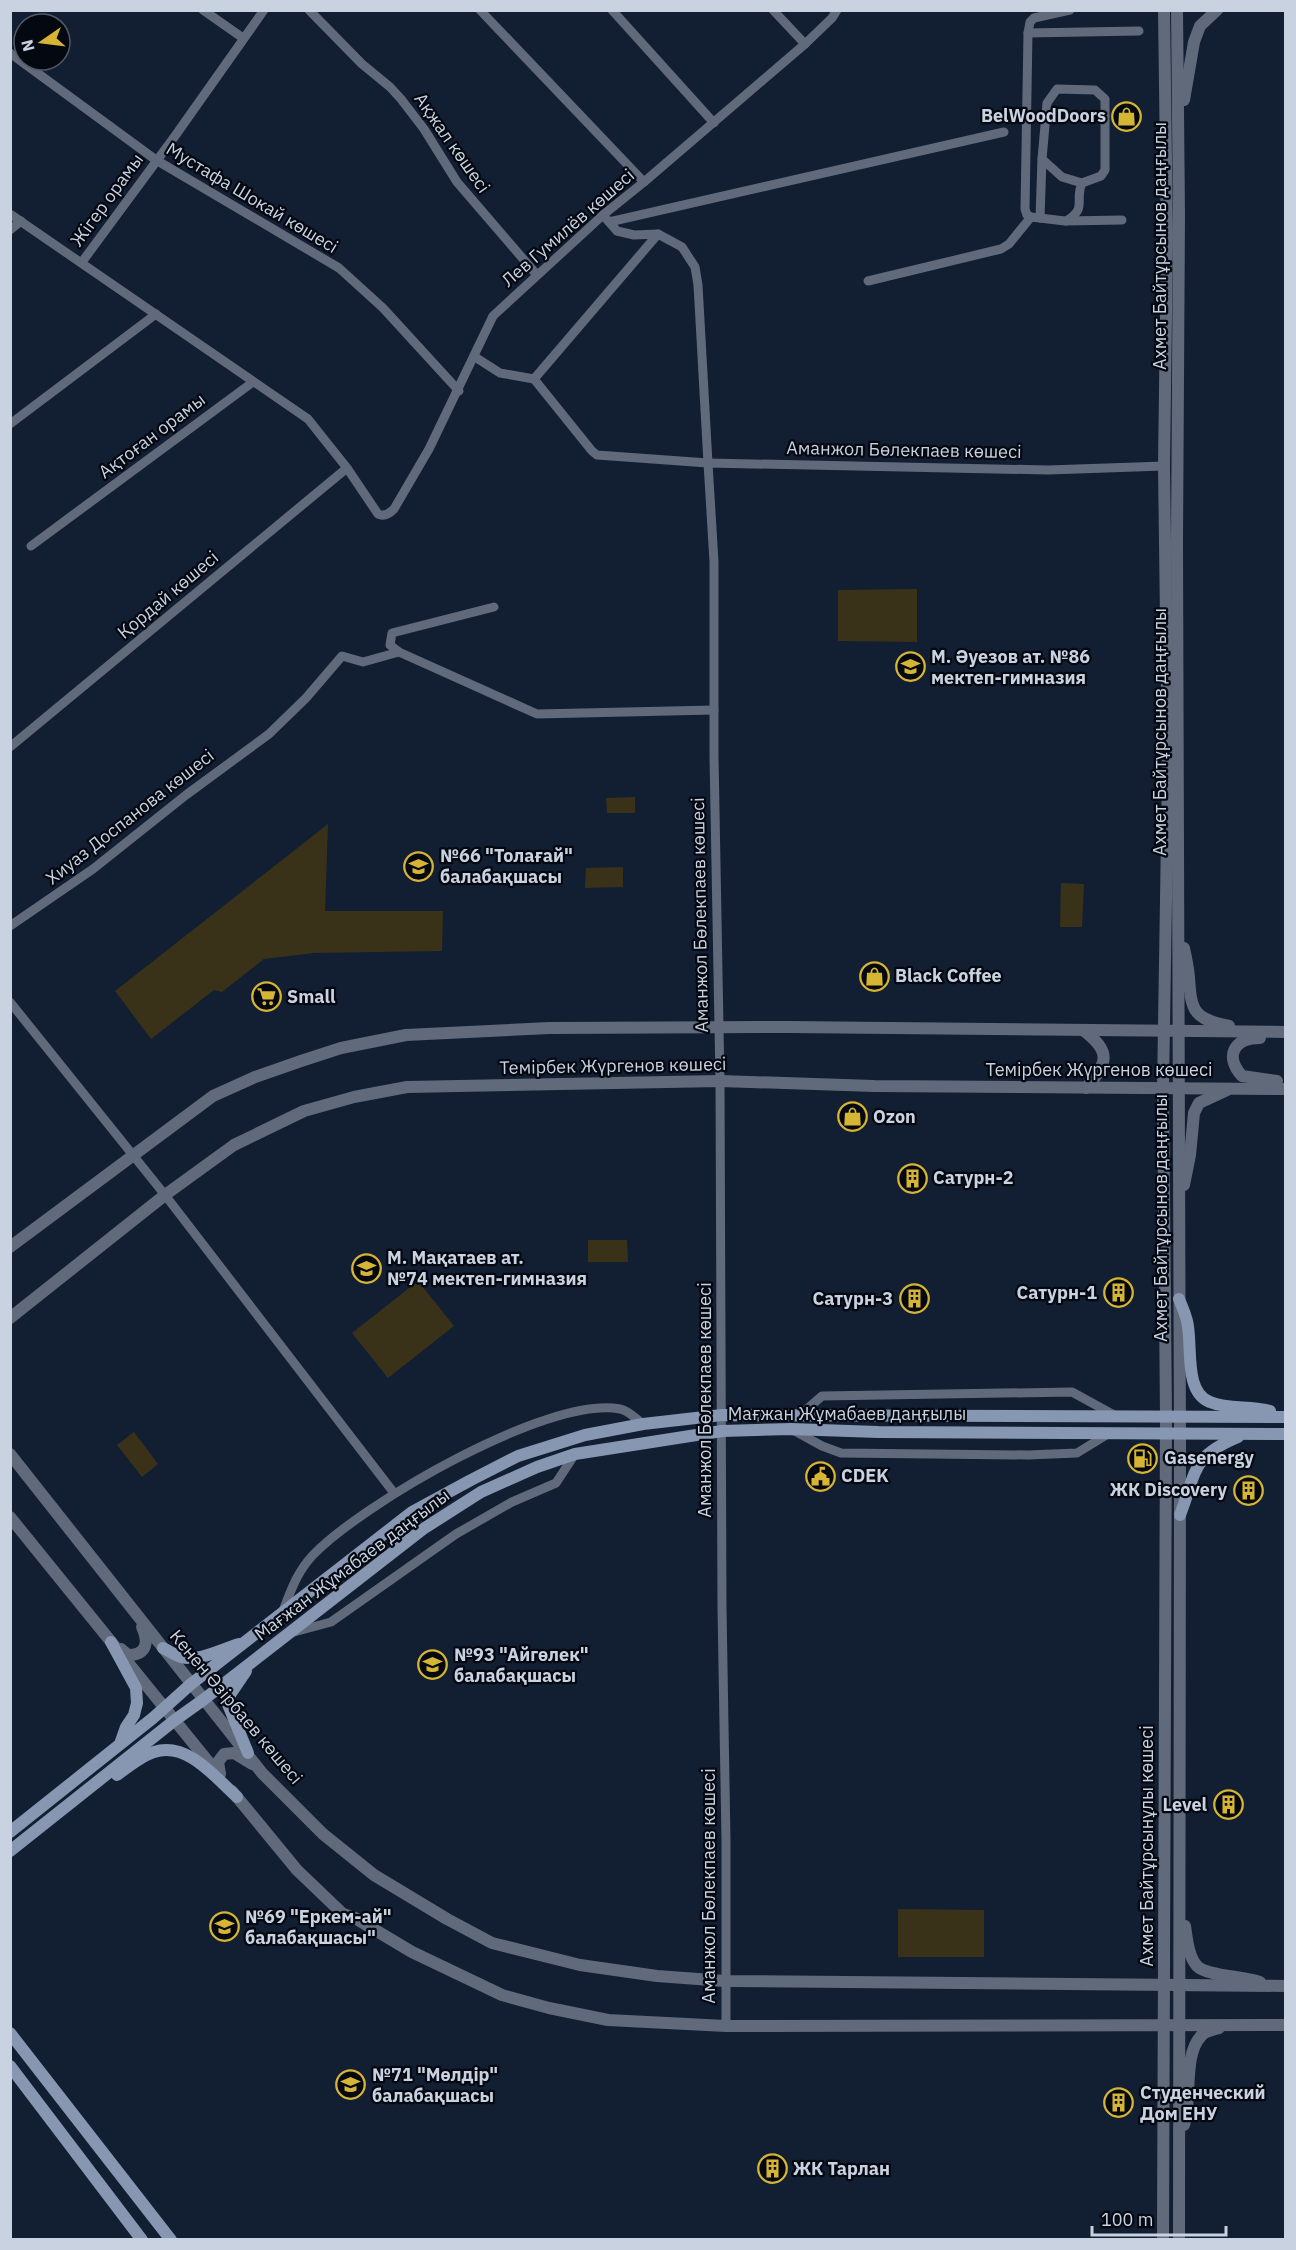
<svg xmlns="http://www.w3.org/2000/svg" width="1296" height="2250" font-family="'IBM Plex Sans',sans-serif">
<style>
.green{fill:#3a3218}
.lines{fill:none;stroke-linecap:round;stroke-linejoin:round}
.minor{stroke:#616a7b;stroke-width:9}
.tertiary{stroke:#616a7b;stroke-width:12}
.secondary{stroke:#8797b1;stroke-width:12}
.labels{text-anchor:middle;stroke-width:4.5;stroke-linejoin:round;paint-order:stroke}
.poi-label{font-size:18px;font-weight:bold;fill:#c9d2e0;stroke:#040811;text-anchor:start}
.street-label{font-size:18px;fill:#c9d2e0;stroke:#040811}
</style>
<rect width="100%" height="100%" fill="#121e32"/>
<!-- green -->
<g class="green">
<polygon points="917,589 917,642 838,641 838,590"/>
<polygon points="635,797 635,813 607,813 606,798"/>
<polygon points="328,824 325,911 443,911 442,951 314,953 264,959 222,992 214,990 151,1039 115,991"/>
<polygon points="623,867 623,887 585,888 586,868"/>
<polygon points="1061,883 1084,884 1082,927 1060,927"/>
<polygon points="588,1240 627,1240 628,1262 588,1262"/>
<polygon points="418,1281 454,1326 388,1378 352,1333"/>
<polygon points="134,1432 158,1464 142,1477 117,1445"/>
<polygon points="898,1909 984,1910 984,1957 898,1957"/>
</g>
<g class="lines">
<!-- minor -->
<g class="minor">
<polyline points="203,10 243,38"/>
<polyline points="309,10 362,64 390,87 401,99 424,129 457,182 537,275"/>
<polyline points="480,10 644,182"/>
<polyline points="612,10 714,123"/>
<polyline points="773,10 805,44"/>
<polyline points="1070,10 1034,18 1030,22 1028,33 1025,209 1027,215 1031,217 1065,221 1122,220"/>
<polyline points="1028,33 1139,31"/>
<polyline points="10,53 156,160 339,268 383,308 459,391"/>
<polyline points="1042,159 1062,177 1082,183"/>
<path d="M10,214l298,205 39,49 31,46c6,3 11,0 16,-5l35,-60 64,-133 110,-101 41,-33 161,-138 27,-26 5,-8"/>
<path d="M1040,218l2,-59 5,-56 10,-14 38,1 10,9v71l-4,6 -19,7c-8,18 6,25 -16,38"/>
<polyline points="609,222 1004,132"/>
<polyline points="10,230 21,221"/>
<polyline points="82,262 175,136 264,10"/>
<polyline points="868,281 1001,249 1009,244 1031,217"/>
<polyline points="475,357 500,373 534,379 592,451 597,455 708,463 698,285 695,267 682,247 658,234 634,235 617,231 603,215"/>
<polyline points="534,379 658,234"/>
<polyline points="10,424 156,314"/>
<polyline points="31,546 253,382"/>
<polyline points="494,607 392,633 390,645 399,652 537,714 714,710"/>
<polyline points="10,747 347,468"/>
<polyline points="10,926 93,869 186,795 269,734 306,698 342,656 363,662 399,652"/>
<polyline points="10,1002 165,1195 394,1493"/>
<polyline points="799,1416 822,1396 1072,1392 1114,1415"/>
<polyline points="793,1430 822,1446 841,1453 1028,1455 1077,1453 1108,1434"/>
<path d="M283,1611c8,-21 14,-39 30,-56 49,-51 236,-160 307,-146 8,1 16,10 23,15"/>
<polyline points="294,1632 331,1622 456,1534 512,1502 556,1483 575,1454"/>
<polyline points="726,2026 726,1841 722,1608 720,1081 714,756 714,562 708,463 1048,470 1164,466"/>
</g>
<!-- tertiary -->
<g class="tertiary">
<polyline points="1177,10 1179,214 1177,542 1180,1454 1179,2240"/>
<polyline points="1184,100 1194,42 1200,26 1217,10"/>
<path d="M1184,948c2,9 4,19 5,29 2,33 4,42 40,49"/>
<path d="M1083,1030c29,22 25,33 3,58"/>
<path d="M1260,1038c-26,0 -36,18 -18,38l35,5"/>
<polyline points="1184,1185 1190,1155 1194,1113 1199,1103 1227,1090"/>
<polyline points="10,1247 213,1096 255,1077 301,1061 341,1048 406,1035 549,1028 788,1027 1286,1032"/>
<polyline points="10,1318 165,1195 234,1145 304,1111 354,1097 407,1087 720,1081 874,1086 1286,1089"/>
<polyline points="10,1454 262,1773 323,1834 374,1875 447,1919 492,1943 580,1965 657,1976 725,1981 1286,1986"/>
<polyline points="10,1517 219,1775"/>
<path d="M121,1649l7,6c19,0 21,-13 14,-28"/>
<polyline points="220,1774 218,1762 224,1754 234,1753 252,1764"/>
<polyline points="232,1791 297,1870 343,1914 355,1918 412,1952 502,1995 549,2008 608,2020 726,2026 1286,2025"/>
<path d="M1185,1926c2,12 3,30 12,40 9,10 47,10 63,16"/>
<path d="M1184,2125c8,-26 -1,-70 17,-89 4,-5 12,-6 18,-8"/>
<polyline points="1163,2240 1166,1416 1163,1089 1168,773 1164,466 1167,237 1164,10"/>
</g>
<!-- secondary -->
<g class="secondary">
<path d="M1179,1299c3,7 6,14 8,22 6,23 -4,71 23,81 19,8 41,3 60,9"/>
<path d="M1180,1515c17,-43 10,-58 58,-78"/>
<polyline points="111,1642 136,1688 137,1703 134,1715 126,1727 120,1744"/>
<path d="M163,1648c6,3 12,7 18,9 18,5 41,-8 58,-13"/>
<polyline points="246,1671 231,1693 227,1702 248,1753"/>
<path d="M117,1775c11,-8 24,-19 37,-23 33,-11 61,25 83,45"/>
<polyline points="10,1832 153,1718 191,1684 412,1512 471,1480 518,1456 585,1435 643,1424 722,1415 1286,1417"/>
<polyline points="10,1851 175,1720 203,1700 423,1529 481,1492 537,1467 575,1454 722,1431 791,1429 878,1432 1286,1434"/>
<polyline points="10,2033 171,2240"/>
<polyline points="10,2066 142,2240"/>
</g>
</g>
<!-- icons -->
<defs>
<symbol id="shop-ring" viewBox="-11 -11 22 22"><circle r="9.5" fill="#040811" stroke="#d6b534" stroke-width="1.5"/><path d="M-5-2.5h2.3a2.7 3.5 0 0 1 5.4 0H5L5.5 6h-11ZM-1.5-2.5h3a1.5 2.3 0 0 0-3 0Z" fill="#d6b534"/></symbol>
<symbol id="school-ring" viewBox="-11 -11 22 22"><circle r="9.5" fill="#040811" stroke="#d6b534" stroke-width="1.5"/><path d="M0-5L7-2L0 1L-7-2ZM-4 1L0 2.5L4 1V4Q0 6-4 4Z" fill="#d6b534"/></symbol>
<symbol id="supermarket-ring" viewBox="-11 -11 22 22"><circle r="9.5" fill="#040811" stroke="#d6b534" stroke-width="1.5"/><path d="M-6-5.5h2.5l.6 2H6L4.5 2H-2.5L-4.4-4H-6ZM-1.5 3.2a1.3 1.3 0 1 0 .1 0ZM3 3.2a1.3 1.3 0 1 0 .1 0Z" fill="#d6b534"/></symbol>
<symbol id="building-ring" viewBox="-11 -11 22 22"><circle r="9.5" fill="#040811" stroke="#d6b534" stroke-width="1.5"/><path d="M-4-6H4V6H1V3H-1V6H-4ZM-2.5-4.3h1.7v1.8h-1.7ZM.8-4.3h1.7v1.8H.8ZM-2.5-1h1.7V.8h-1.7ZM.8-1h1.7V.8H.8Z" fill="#d6b534"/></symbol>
<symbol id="fuel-ring" viewBox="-11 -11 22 22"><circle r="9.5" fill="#040811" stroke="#d6b534" stroke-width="1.5"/><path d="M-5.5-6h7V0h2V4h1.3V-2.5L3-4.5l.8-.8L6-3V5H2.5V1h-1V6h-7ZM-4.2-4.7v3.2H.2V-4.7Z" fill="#d6b534"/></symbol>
<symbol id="civic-ring" viewBox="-11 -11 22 22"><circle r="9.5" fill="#040811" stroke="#d6b534" stroke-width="1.5"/><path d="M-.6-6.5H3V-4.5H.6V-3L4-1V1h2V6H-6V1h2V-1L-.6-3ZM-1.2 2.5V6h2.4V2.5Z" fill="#d6b534"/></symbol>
</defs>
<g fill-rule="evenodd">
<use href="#shop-ring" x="1110" y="100" width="33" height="33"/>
<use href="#school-ring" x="894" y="650" width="33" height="33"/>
<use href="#school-ring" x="402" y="850" width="33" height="33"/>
<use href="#shop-ring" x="858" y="960" width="33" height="33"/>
<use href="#supermarket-ring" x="250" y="980" width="33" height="33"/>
<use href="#shop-ring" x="836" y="1100" width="33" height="33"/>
<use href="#building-ring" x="896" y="1162" width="33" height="33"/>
<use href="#school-ring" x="350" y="1252" width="33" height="33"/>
<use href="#building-ring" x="1102" y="1276" width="33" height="33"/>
<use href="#building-ring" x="898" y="1282" width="33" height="33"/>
<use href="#fuel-ring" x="1126" y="1442" width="33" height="33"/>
<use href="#civic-ring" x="804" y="1460" width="33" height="33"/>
<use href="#building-ring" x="1232" y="1474" width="33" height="33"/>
<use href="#school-ring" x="416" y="1648" width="33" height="33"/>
<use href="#building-ring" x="1212" y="1788" width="33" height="33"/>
<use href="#school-ring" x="208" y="1910" width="33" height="33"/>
<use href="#school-ring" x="334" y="2068" width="33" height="33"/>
<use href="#building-ring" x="1102" y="2086" width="33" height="33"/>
<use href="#building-ring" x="756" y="2152" width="33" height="33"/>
</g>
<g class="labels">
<!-- poi labels -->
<g class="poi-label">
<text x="1106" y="122" text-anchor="end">BelWoodDoors</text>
<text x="931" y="663">М. Әуезов ат. №86<tspan x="931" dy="21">мектеп-гимназия</tspan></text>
<text x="440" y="862">№66 "Толағай"<tspan x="440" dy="21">балабақшасы</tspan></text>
<text x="895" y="982">Black Coffee</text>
<text x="287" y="1003">Small</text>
<text x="873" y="1123">Ozon</text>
<text x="933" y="1184">Сатурн-2</text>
<text x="387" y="1264">М. Мақатаев ат.<tspan x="387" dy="21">№74 мектеп-гимназия</tspan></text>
<text x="1097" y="1299" text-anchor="end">Сатурн-1</text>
<text x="893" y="1305" text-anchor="end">Сатурн-3</text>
<text x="1164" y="1464">Gasenergy</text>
<text x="841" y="1482">CDEK</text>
<text x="1227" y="1496" text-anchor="end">ЖК Discovery</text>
<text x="454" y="1661">№93 "Айгөлек"<tspan x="454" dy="21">балабақшасы</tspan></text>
<text x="1207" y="1811" text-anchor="end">Level</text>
<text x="245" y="1923">№69 "Еркем-ай"<tspan x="245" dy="21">балабақшасы"</tspan></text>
<text x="372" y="2081">№71 "Мөлдір"<tspan x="372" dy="21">балабақшасы</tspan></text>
<text x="1140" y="2099">Студенческий<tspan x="1140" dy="21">Дом ЕНУ</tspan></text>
<text x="793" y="2175">ЖК Тарлан</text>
</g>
<!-- street labels -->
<g class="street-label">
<text transform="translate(452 143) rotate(55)" y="6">Ақжал көшесі</text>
<text transform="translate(252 198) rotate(31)" y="6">Мустафа Шокай көшесі</text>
<text transform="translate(107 200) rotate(-54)" y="6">Жігер орамы</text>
<text transform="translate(568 228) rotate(-41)" y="6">Лев Гумилёв көшесі</text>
<text transform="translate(1160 246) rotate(-90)" y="6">Ахмет Байтұрсынов даңғылы</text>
<text transform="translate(152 436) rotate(-37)" y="6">Ақтоған орамы</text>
<text transform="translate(904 450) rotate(1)" y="6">Аманжол Бөлекпаев көшесі</text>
<text transform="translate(168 595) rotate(-40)" y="6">Қордай көшесі</text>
<text transform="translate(1160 732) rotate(-90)" y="6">Ахмет Байтұрсынов даңғылы</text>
<text transform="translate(130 817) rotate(-38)" y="6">Хиуаз Доспанова көшесі</text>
<text transform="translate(700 915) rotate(-91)" y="6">Аманжол Бөлекпаев көшесі</text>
<text transform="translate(613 1066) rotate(-1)" y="6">Темірбек Жүргенов көшесі</text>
<text x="1099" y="1076">Темірбек Жүргенов көшесі</text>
<text transform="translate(1161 1218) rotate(-90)" y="6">Ахмет Байтұрсынов даңғылы</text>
<text transform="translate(705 1400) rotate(-90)" y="6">Аманжол Бөлекпаев көшесі</text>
<text x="847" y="1420">Мағжан Жұмабаев даңғылы</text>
<text transform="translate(352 1565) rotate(-37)" y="6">Мағжан Жұмабаев даңғылы</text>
<text transform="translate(236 1707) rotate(50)" y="6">Кенен Әзірбаев көшесі</text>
<text transform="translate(1147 1846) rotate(-90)" y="6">Ахмет Байтұрсынұлы көшесі</text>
<text transform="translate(709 1886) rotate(-90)" y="6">Аманжол Бөлекпаев көшесі</text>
</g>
</g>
<!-- border -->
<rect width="1296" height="2250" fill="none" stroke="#c9d2e0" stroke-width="24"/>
<!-- north arrow -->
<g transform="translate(42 42) rotate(256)"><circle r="28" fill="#040811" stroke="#535964" stroke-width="1.5"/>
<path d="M0-4.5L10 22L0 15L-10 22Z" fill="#d6b534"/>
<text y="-9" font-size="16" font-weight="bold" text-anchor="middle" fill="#c9d2e0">N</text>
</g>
<!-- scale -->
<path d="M1092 2226v9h134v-9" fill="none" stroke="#c9d2e0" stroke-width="3"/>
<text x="1101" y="2226" font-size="18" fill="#c9d2e0" stroke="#040811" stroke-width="4.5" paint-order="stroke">100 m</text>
</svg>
